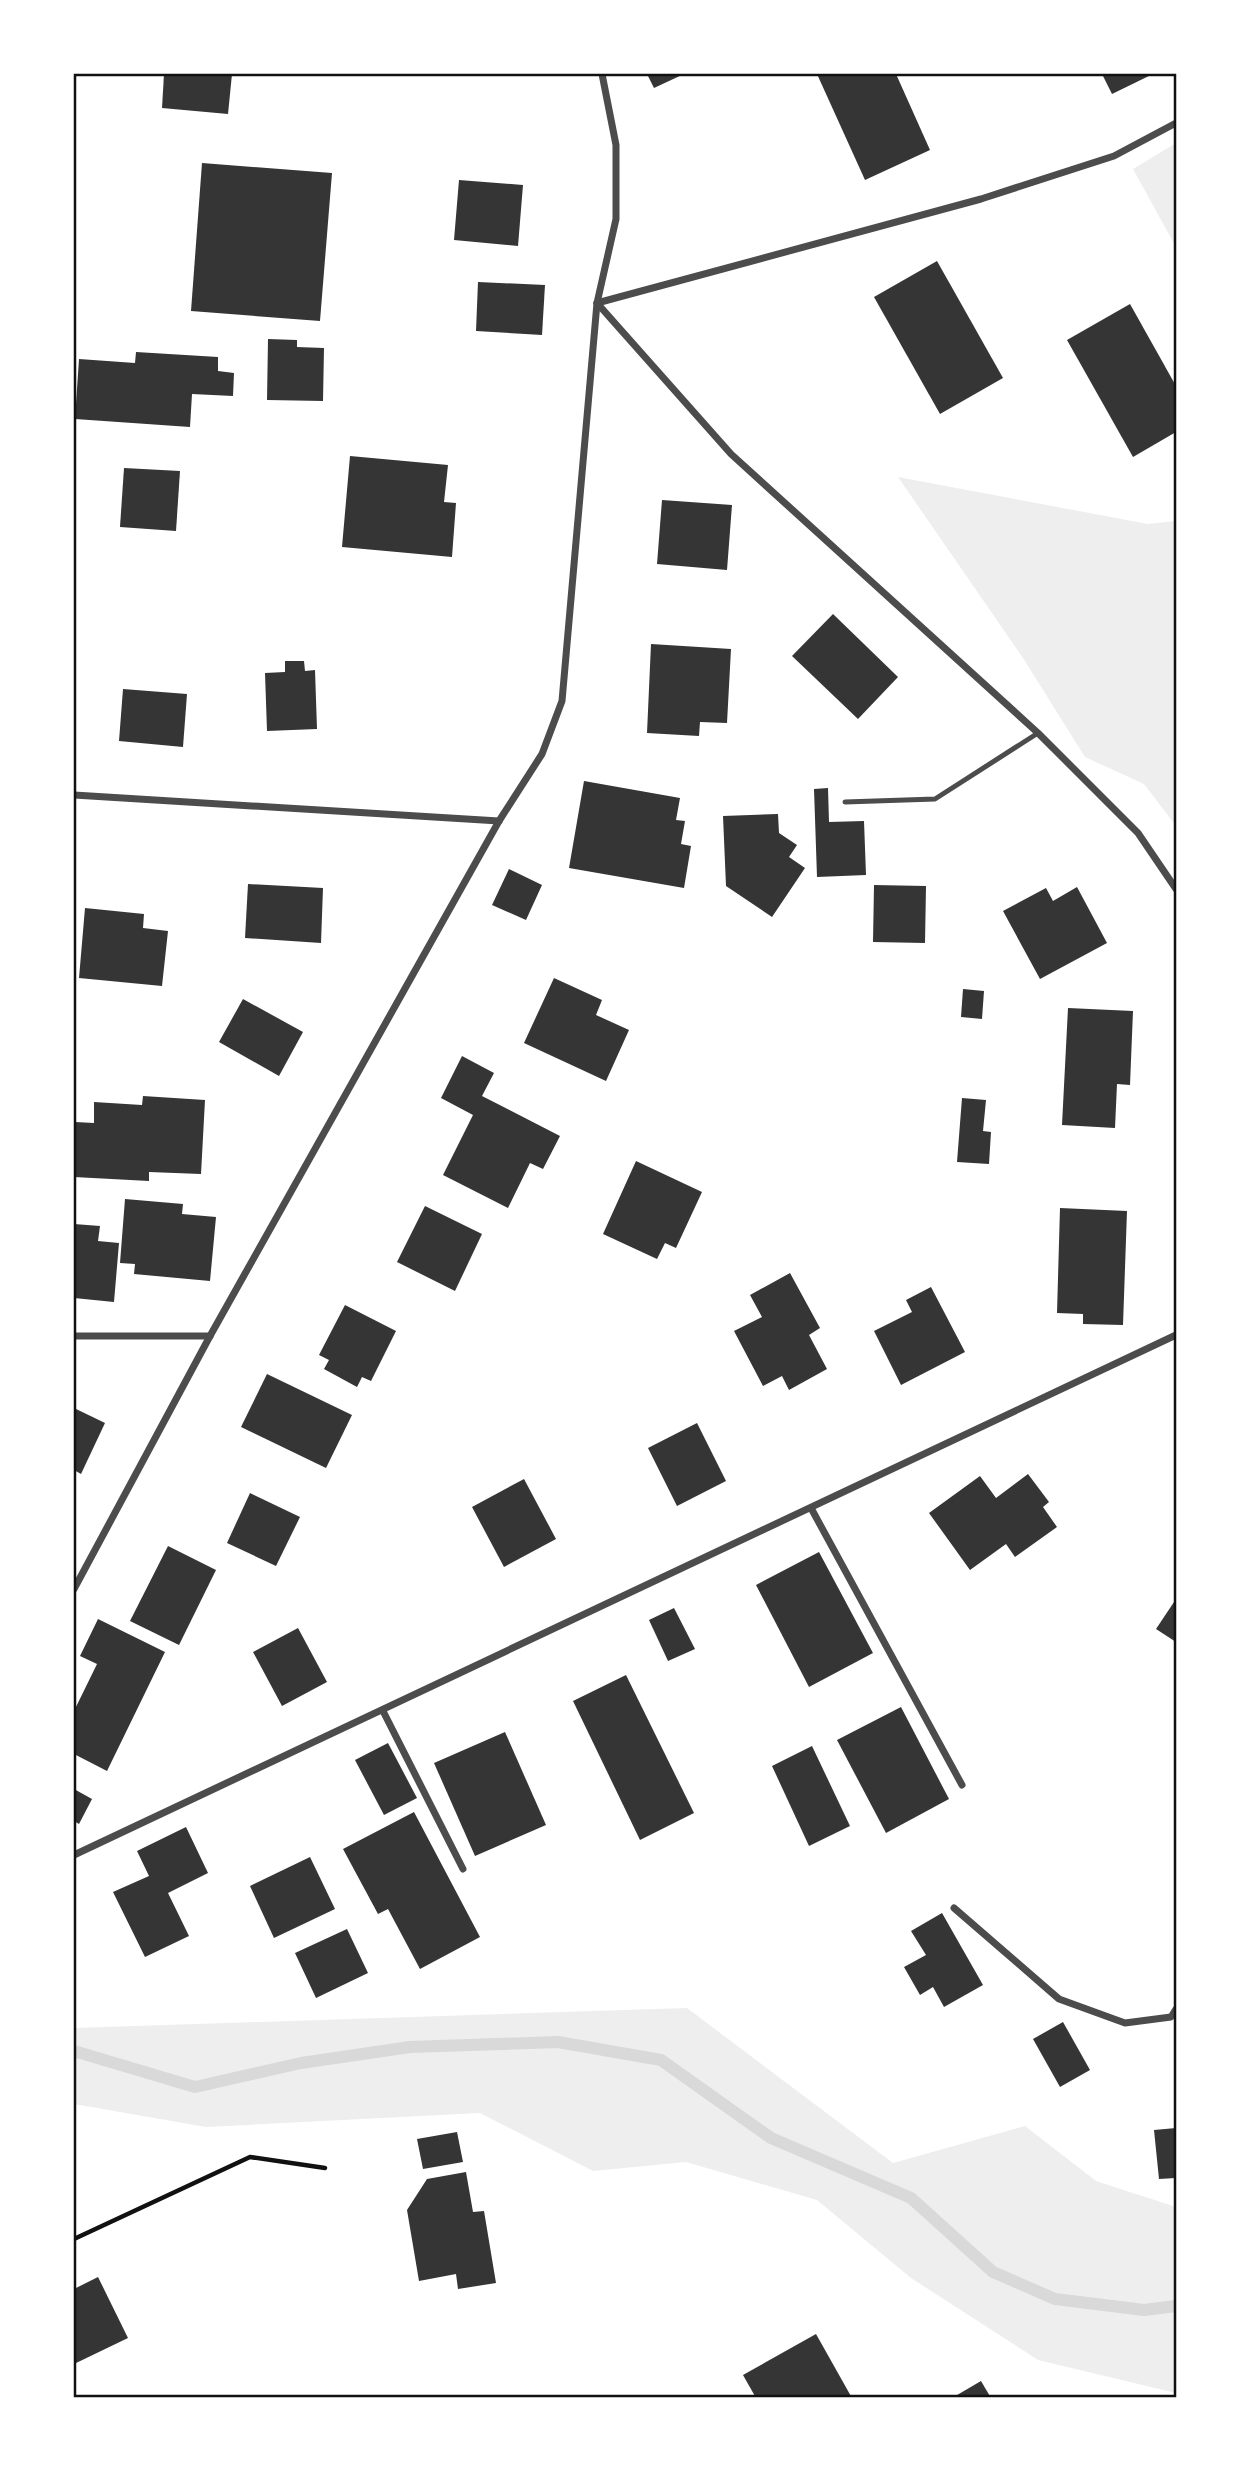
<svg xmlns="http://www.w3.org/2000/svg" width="1250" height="2471" font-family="Arial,sans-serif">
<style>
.green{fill:#eee}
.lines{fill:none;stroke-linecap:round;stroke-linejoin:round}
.stream{stroke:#d9d9d9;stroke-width:12}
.building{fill:#353535}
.path{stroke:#111;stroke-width:4.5}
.service{stroke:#4c4c4c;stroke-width:5}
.minor{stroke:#4c4c4c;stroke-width:7}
.neatline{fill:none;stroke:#111;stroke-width:2.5}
</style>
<rect width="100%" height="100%" fill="#fff"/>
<!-- green -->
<g class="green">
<polygon points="1176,143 1176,247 1133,169"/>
<polygon points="898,477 1148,524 1176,521 1176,826 1144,784 1085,757 1023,658"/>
<polygon points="687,2008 893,2163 1025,2126 1096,2181 1176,2207 1176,2393 1038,2360 911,2278 817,2200 686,2162 593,2171 480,2113 206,2127 74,2104 74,2028"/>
</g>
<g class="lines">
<!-- stream -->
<polyline class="stream" points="74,2051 195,2087 301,2063 410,2047 558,2042 661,2060 771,2138 911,2198 993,2272 1055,2299 1144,2310 1176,2306"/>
</g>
<!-- building -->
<g class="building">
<polygon points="164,74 232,74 228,114 162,108"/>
<polygon points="647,74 684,74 654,88"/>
<polygon points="817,74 896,74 930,150 865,180"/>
<polygon points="1102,74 1153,74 1112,94"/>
<polygon points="202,163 332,173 320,321 191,311"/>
<polygon points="459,180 523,185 518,246 454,240"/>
<polygon points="937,261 1003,378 940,414 874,297"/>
<polygon points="478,282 545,285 542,335 476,331"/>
<polygon points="1130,304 1176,386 1176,432 1133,457 1067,340"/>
<polygon points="268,339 297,340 297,347 324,348 323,401 267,400"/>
<polygon points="136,352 218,357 218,371 234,373 233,396 192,394 190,427 75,419 79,359 135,363"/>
<polygon points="350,456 448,465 444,502 456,503 452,557 342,547"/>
<polygon points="124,468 180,471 176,531 120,527"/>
<polygon points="662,500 732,505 727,570 657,564"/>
<polygon points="833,614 898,677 858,719 792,656"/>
<polygon points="651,644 731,649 727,723 700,722 699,736 647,733"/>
<polygon points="285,661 304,661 305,671 315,670 317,729 267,731 265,673 285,672"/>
<polygon points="123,689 187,694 183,747 119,741"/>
<polygon points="584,781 680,798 676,820 685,821 681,844 691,846 684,888 569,868"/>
<polygon points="828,788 829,822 864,821 866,875 817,877 814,789"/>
<polygon points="778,814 779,833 797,845 789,857 805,868 772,917 726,886 723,816"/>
<polygon points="509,869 542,885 526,920 492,905"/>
<polygon points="248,884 323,888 321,943 245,938"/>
<polygon points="874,885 926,886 925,943 873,942"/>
<polygon points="1077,887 1107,943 1040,979 1003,911 1046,888 1053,901"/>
<polygon points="85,908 144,914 143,928 168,931 162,986 79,978"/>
<polygon points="554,978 602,1000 596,1015 629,1030 606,1081 524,1043"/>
<polygon points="963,989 984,991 982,1019 961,1017"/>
<polygon points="243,999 303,1032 279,1076 219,1042"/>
<polygon points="1068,1008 1133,1011 1130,1085 1117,1084 1115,1128 1062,1125"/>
<polygon points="462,1056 494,1073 482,1096 560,1136 543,1169 530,1163 508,1208 443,1175 473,1115 441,1098"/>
<polygon points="143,1096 205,1100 201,1174 149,1172 149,1181 74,1177 75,1122 94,1123 94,1102 142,1105"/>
<polygon points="962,1098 986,1100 983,1131 991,1132 989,1164 957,1162"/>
<polygon points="636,1161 702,1192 676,1248 665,1243 657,1259 603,1234"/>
<polygon points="125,1199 183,1204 182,1214 216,1217 210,1281 134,1274 135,1264 120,1263"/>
<polygon points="425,1206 482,1234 455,1291 397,1262"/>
<polygon points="1060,1208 1127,1211 1123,1325 1083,1324 1083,1314 1057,1313"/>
<polygon points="74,1224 100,1226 98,1241 119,1243 114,1302 74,1298"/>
<polygon points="790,1273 820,1328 809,1335 827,1369 789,1390 782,1376 763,1386 734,1331 762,1317 750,1295"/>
<polygon points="931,1287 965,1352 901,1385 874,1331 912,1312 906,1300"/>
<polygon points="345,1305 396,1331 371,1381 362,1377 357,1387 324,1369 329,1360 319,1355"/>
<polygon points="267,1374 352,1415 326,1468 241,1427"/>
<polygon points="74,1408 105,1423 81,1474 74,1470"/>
<polygon points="697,1423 726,1481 677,1506 648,1448"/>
<polygon points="1028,1474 1049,1502 1043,1507 1057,1527 1015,1557 1006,1544 970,1570 929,1513 980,1476 996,1498"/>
<polygon points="524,1479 556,1539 504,1567 472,1507"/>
<polygon points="250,1493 300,1517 276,1566 227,1543"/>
<polygon points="168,1546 216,1570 179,1645 130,1621"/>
<polygon points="819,1552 873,1653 809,1687 756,1585"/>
<polygon points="1176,1599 1176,1642 1156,1629"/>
<polygon points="674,1608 695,1649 668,1661 649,1620"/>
<polygon points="98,1619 165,1652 107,1771 74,1754 74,1711 97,1664 80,1656"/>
<polygon points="298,1628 327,1682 282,1706 253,1652"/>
<polygon points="626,1675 694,1813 640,1840 573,1701"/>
<polygon points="901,1707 949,1799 886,1833 837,1740"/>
<polygon points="505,1732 546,1825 475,1856 434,1763"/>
<polygon points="388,1743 417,1798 384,1815 355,1760"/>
<polygon points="812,1746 850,1826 809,1846 772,1766"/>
<polygon points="74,1789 92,1799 79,1824 74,1821"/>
<polygon points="414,1812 480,1937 420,1969 388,1909 378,1914 343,1849"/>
<polygon points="186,1827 208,1873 168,1893 189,1936 145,1957 113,1892 149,1876 137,1851"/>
<polygon points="310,1857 335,1909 274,1938 250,1886"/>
<polygon points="942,1913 983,1985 944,2007 933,1987 920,1995 904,1967 926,1955 911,1931"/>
<polygon points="347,1929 368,1973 316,1998 295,1953"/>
<polygon points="1063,2022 1090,2070 1060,2087 1033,2039"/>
<polygon points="1176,2128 1176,2178 1159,2179 1154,2130"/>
<polygon points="457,2132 463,2162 423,2169 417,2139"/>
<polygon points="466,2172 473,2212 484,2211 496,2283 458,2289 456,2274 419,2281 407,2210 427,2179"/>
<polygon points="98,2277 128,2338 74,2364 74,2289"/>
<polygon points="816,2334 852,2398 756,2398 743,2375"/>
<polygon points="981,2381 991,2398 952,2398"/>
</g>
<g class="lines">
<!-- path -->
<polyline class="path" points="74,2239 250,2157 325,2168"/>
<!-- service -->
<polyline class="service" points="845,802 935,799 1038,733"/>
<!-- minor -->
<g class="minor">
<polyline points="597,303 731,454 1038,733 1138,833 1176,889"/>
<polyline points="597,303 981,199 1114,156 1176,123"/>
<polyline points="74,795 499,821"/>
<polyline points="74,1336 210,1336"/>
<polyline points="811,1508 962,1785"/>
<polyline points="74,1589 210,1336 499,821 542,754 562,701 597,303 616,219 616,145 602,74"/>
<polyline points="383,1711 463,1869"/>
<polyline points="74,1855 1176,1335"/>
<polyline points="954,1908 1059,1999 1125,2023 1171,2017 1176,2009"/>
</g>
</g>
<!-- border -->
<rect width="1250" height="2471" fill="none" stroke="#ffffff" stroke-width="150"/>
<rect x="75" y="75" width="1100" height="2321" class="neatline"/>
</svg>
